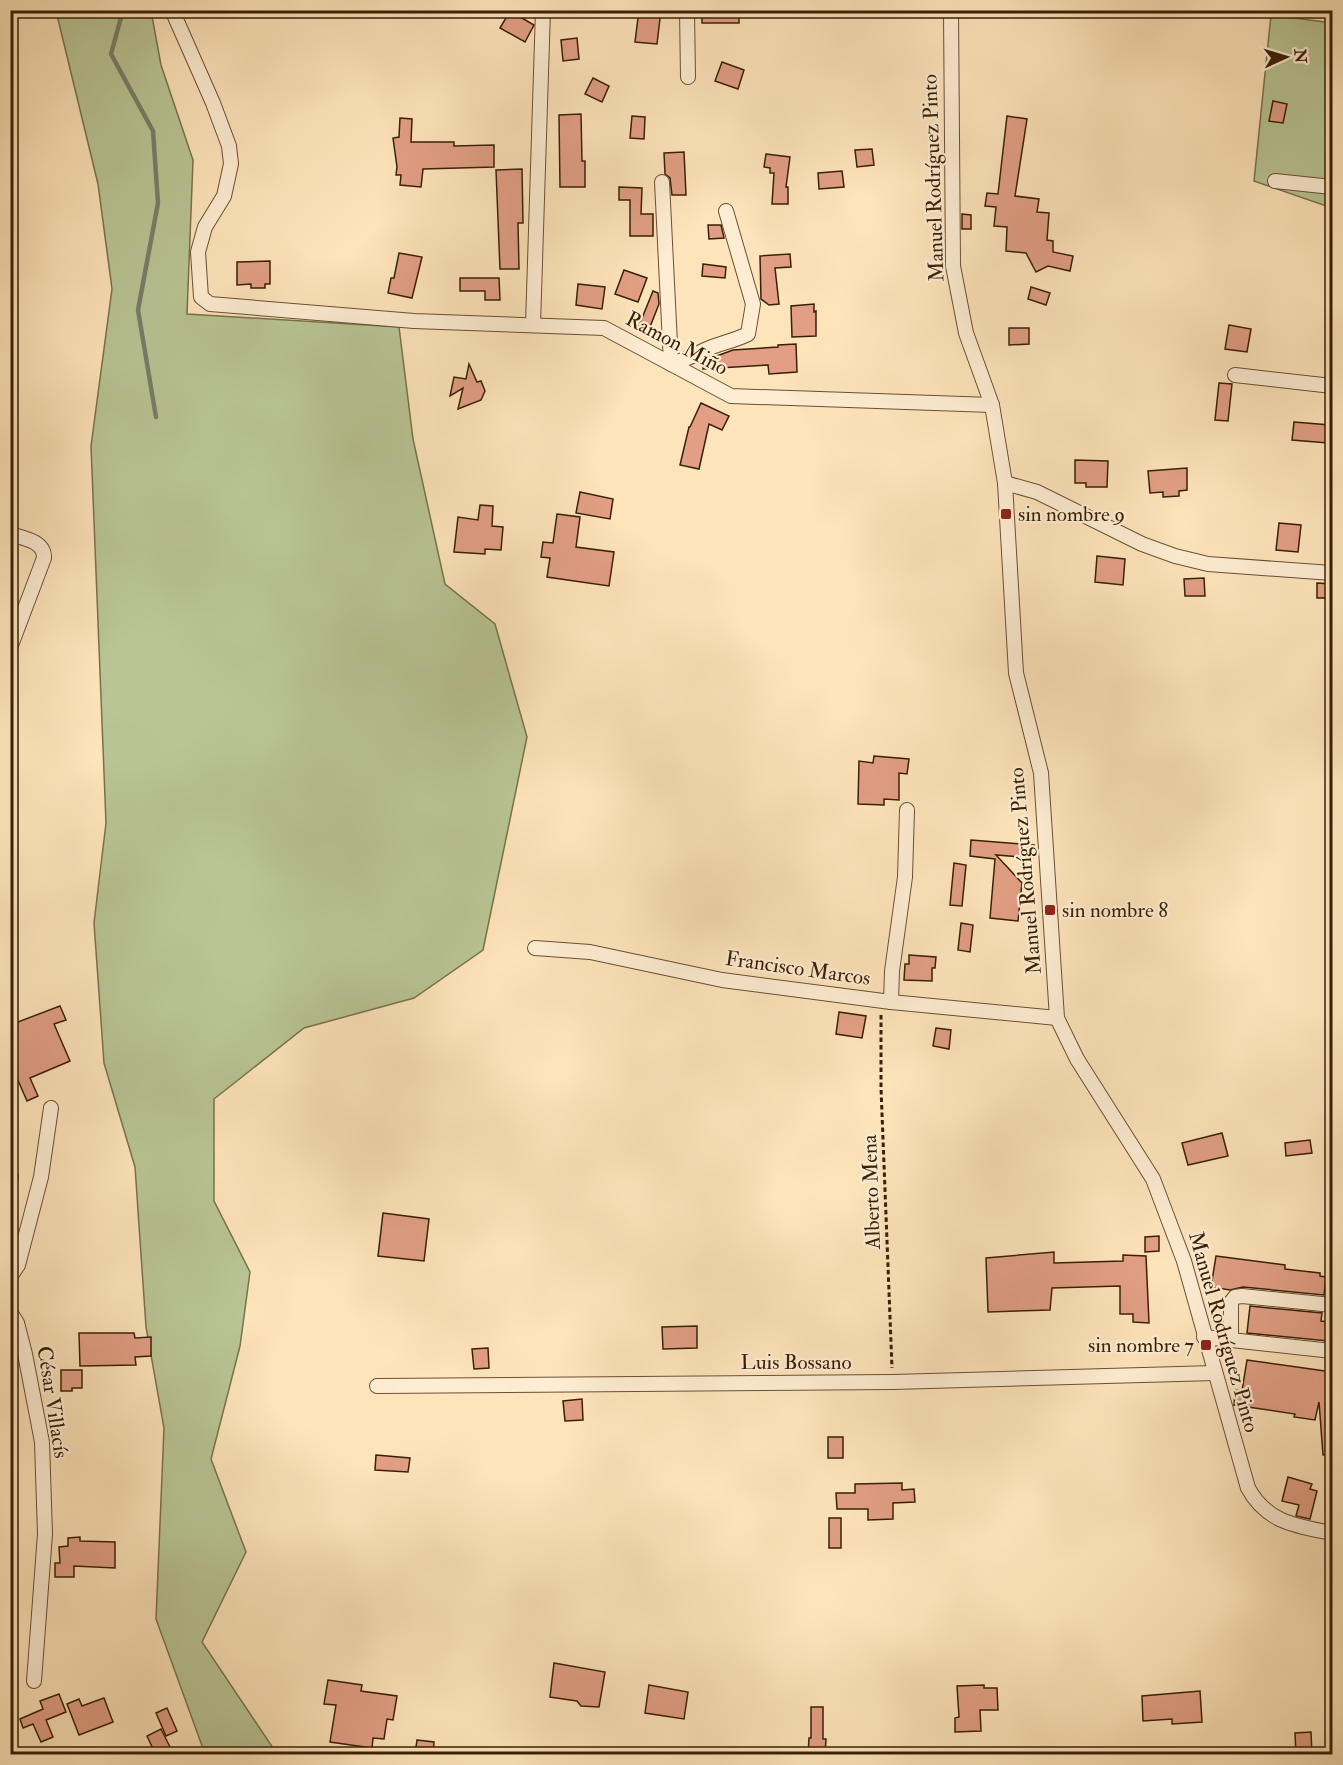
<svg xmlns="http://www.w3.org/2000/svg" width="1343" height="1765" font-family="'IM FELL Double Pica',serif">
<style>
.green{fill:#b9c595;stroke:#79724c;stroke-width:1.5}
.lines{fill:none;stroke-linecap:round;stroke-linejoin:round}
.stream{stroke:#777f6a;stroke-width:4.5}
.building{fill:#e29f85;stroke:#391f04;stroke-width:1.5}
.minor-casing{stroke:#6a5032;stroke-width:16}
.path{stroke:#391f04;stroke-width:3;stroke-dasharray:4.5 3;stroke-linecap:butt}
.minor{stroke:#feedd3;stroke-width:14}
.poi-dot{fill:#8f2418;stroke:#feedd3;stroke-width:2}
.labels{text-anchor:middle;stroke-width:4.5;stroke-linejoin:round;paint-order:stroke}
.street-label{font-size:21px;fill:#391f04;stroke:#feedd3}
.poi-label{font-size:21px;fill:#391f04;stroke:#feedd3;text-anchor:start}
</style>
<rect width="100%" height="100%" fill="#fee4bb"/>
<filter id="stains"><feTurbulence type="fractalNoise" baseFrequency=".00333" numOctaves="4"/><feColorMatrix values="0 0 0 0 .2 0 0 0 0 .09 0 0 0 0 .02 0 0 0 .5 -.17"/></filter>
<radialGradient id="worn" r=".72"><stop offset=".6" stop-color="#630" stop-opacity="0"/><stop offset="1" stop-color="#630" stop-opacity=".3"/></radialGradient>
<!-- green -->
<g class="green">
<polygon points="56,11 151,11 161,65 193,160 187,314 399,327 413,439 445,584 495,624 527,737 483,950 414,998 304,1028 214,1099 214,1201 250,1272 240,1346 211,1459 246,1552 202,1642 277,1754 205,1754 156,1619 164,1428 146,1327 135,1167 104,1063 94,923 106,823 91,446 112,289 98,184"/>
<polygon points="1271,15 1332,23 1332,208 1254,181"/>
</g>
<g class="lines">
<!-- stream -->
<polyline class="stream" points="123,10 111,54 153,131 158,203 138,310 156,417"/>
</g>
<!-- building -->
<g class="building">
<polygon points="639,10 661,10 657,44 635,42"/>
<rect x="702" y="10" width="37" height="13"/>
<polygon points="510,11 534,25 525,42 500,28"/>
<polygon points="577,38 579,59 563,61 561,40"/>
<polygon points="722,62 744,70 738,89 715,81"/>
<polygon points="593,78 609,86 602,102 585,94"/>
<polygon points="1273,101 1287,104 1283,123 1269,121"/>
<polygon points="581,114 582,161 585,161 585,187 560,187 559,115"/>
<polygon points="632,116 645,117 644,139 630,138"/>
<polygon points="1007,116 1027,119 1015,196 1039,199 1037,212 1049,213 1047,240 1053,241 1053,252 1073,256 1070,271 1048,266 1036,272 1026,253 1006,251 1007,227 994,226 996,207 985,206 987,193 998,194"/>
<polygon points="400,118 412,119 411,142 454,142 454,146 494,145 494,167 423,169 421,187 400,185 401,175 396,175 397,167 393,138 399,137"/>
<polygon points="872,149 874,165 857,167 855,150"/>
<polygon points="684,152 686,195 672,195 670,178 665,174 664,153"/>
<polygon points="766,154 790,157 786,187 788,187 788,204 772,204 774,173 770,173 770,168 764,167"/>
<polygon points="522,169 523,223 518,223 519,269 500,269 496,170"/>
<polygon points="842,171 844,187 819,189 818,173"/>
<polygon points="619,187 642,188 641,214 653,214 653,236 630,236 630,200 619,200"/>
<polygon points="962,214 971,215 971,229 962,229"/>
<polygon points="708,225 721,225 724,238 709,239"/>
<polygon points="399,253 422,257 412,298 388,293 391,278 394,278"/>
<polygon points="790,254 791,267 775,268 779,304 769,305 761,299 760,256"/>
<polygon points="270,261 270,284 265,284 265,288 251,288 251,284 237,285 237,262"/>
<polygon points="703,264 726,267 725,278 702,276"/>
<polygon points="624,270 647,278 638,302 615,294"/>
<polygon points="460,278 499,278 500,300 485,300 485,291 460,291"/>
<polygon points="578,284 605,287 602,309 576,305"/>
<polygon points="1031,287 1050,293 1046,305 1028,299"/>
<polygon points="653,291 658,293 659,304 648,332 638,328"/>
<polygon points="814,304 814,312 816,311 816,336 792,337 791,306"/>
<polygon points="1229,325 1251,329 1247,352 1225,349"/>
<polygon points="1009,328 1029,328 1029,344 1009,345"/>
<polygon points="796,344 797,372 769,374 768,365 703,369 703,361 733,350 778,347 778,345"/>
<polygon points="469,364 477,382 481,381 485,391 481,400 458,409 463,388 450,396 454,377 466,379"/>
<polygon points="1219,383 1232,384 1228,421 1215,420"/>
<polygon points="701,403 729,416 722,430 709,424 699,469 680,465 689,427 690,427"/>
<polygon points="1294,422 1330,425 1328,443 1292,440"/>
<polygon points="1075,460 1108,461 1107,487 1086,487 1086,483 1075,483"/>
<polygon points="1187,468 1187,490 1179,491 1179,496 1163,497 1163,492 1150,493 1148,471"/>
<polygon points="580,492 613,499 610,519 576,513"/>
<polygon points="480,505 493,506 492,526 503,527 501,550 485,549 485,554 454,552 458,517 478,520"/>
<polygon points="557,514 580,517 576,547 614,552 609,586 547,577 550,558 541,557 543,542 553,543"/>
<polygon points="1279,523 1301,525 1298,552 1276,550"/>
<polygon points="1097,556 1125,559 1123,585 1095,582"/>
<polygon points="1204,578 1205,596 1185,596 1184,579"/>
<polygon points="1317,583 1332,584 1332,598 1317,598"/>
<polygon points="874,756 909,759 907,774 899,773 899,800 884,799 884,805 858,804 859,761 873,763"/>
<polygon points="971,840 1034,845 1033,858 996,855 1022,883 1018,921 990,918 995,859 970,856"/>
<polygon points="954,863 966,865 962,906 950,905"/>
<polygon points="961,923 973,925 970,952 958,950"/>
<polygon points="909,955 936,957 935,968 932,968 932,981 904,980 905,964 909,964"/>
<polygon points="60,1006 66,1020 54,1024 70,1061 30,1078 38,1096 27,1101 17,1078 10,1081 10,1025"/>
<polygon points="839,1012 866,1016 862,1038 836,1034"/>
<polygon points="936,1028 951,1030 949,1049 933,1046"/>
<polygon points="1222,1133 1228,1156 1188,1165 1182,1143"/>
<polygon points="1310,1140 1312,1153 1286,1156 1285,1143"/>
<polygon points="383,1213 429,1219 424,1261 378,1256"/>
<polygon points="1159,1236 1159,1251 1145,1252 1145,1237"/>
<polygon points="1054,1252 1054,1263 1123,1261 1123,1255 1146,1256 1149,1323 1133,1322 1133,1314 1120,1314 1120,1286 1052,1288 1050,1310 988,1312 986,1258"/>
<polygon points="1216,1256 1285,1265 1285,1269 1320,1273 1320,1276 1326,1277 1324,1295 1243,1287 1230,1290 1211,1287"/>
<polygon points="1250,1306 1322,1313 1321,1321 1330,1322 1328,1341 1247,1333"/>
<polygon points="697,1326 697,1348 663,1349 662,1327"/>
<polygon points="79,1333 134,1333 135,1338 151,1337 151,1356 135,1357 136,1365 80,1366"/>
<polygon points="488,1348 489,1368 474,1369 472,1349"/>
<polygon points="1247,1360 1332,1372 1332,1454 1323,1455 1319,1402 1315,1420 1294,1417 1295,1414 1234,1405 1235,1390 1242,1391"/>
<polygon points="61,1370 82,1370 82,1388 72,1388 72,1391 61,1391"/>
<polygon points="582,1399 583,1420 565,1421 563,1401"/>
<rect x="828" y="1437" width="15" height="21"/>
<polygon points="376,1455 410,1458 408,1472 375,1470"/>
<polygon points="1288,1477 1312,1484 1310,1489 1317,1491 1310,1519 1296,1516 1299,1505 1282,1501"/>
<polygon points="902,1483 902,1490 914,1489 915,1502 893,1503 893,1519 868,1520 868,1509 837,1509 836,1493 855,1493 855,1484"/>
<rect x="829" y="1518" width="12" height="30"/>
<polygon points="80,1537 80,1541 115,1542 115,1568 74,1566 74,1577 55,1577 55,1563 60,1563 59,1547 68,1546 68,1538"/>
<polygon points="554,1663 605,1672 599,1707 581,1706 577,1701 550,1697"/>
<polygon points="328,1680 362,1685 361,1691 397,1696 393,1720 387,1719 384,1739 373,1738 372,1748 330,1742 336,1705 324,1704"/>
<polygon points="649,1685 688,1692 684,1719 645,1713"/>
<polygon points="984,1685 984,1688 997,1688 998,1710 980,1710 981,1731 955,1732 955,1718 959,1717 957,1686"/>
<polygon points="1200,1691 1202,1722 1172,1724 1172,1719 1143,1721 1142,1696"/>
<polygon points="59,1694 66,1712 46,1720 53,1737 41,1742 33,1724 23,1728 20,1719 43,1709 40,1701"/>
<polygon points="104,1698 113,1722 79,1735 67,1704 79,1699 82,1706"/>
<polygon points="811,1707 823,1707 823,1739 826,1739 825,1755 808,1755 809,1738 811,1738"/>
<polygon points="167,1708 177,1731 166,1736 156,1713"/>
<polygon points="161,1729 174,1755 156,1755 147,1736"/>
<polygon points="1311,1732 1312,1755 1296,1755 1295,1733"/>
<polygon points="417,1740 434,1742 433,1755 415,1754"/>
</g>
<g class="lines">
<defs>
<g id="minor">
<polyline points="172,10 213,103 229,146 231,164 224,196 205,227 198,252 201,297 210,304 414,321 604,328 731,396 992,405"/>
<polyline points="687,10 688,77"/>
<path d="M951,10l2,256 13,67 26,72 13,78 11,190 25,100 16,245 20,41 76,120 31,82 64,227c19,35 49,38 84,45"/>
<polyline points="1275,181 1332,187"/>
<path d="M662,182l9,182c14,-4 24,-9 36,-15 13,-6 27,-8 41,-15l5,-30 -27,-93"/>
<polyline points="533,325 543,10"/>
<polyline points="1235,375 1332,386"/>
<polyline points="1005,483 1037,492 1142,544 1175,556 1208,564 1332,573"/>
<path d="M10,534c13,4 35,7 34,24l-34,90"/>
<polyline points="535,948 590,952 722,980 891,1002 1057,1018"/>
<polyline points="891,1002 892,971 905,877 907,810"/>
<polyline points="10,1177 11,1177"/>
<polyline points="10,1277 18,1265 41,1177 51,1108"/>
<polyline points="10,1312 17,1323 25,1354 42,1442 45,1534 34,1681"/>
<polyline points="1204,1337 1332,1351"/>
<polyline points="1231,1339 1231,1302 1235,1297 1242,1296 1332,1305"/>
<polyline points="377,1386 893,1382 1215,1373"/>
</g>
</defs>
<!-- minor casing -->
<use href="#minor" class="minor-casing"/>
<!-- path -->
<polyline class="path" points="881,1015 881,1088 892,1368"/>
<!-- minor -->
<use href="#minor" class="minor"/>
</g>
<!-- markers -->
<g class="poi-dot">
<rect x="1000" y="508" width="12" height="12" rx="3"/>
<rect x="1044" y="904" width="12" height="12" rx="3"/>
<rect x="1200" y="1339" width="12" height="12" rx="3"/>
</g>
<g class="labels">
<!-- street labels -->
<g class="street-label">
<text transform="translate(933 178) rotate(-92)" y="7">Manuel Rodríguez Pinto</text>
<text transform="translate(677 343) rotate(28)" y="7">Ramon Miño</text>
<text transform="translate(1025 871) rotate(-95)" y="7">Manuel Rodríguez Pinto</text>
<text transform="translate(798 968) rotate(8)" y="7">Francisco Marcos</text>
<text transform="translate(871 1192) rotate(-92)" y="7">Alberto Mena</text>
<text transform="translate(1224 1332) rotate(74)" y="7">Manuel Rodríguez Pinto</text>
<text x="796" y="1369">Luis Bossano</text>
<text transform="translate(53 1402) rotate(81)" y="7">César Villacís</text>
</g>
<!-- poi labels -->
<g class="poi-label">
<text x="1018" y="521">sin nombre 9</text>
<text x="1062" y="917">sin nombre 8</text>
<text x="1194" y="1352" text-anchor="end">sin nombre 7</text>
</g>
</g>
<!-- margin -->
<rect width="1343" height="1765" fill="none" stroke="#fee4bb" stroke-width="36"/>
<rect x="12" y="12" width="1319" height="1741" fill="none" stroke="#391f04" stroke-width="3"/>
<rect x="18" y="18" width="1307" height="1729" fill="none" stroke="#391f04" stroke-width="1.5"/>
<!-- north arrow -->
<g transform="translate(1286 57) rotate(86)" stroke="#feedd3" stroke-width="4.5" paint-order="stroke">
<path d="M0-4.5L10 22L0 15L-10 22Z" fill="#391f04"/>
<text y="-9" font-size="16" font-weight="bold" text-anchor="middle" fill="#391f04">N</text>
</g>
<rect width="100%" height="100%" filter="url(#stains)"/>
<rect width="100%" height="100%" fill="url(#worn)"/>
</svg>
